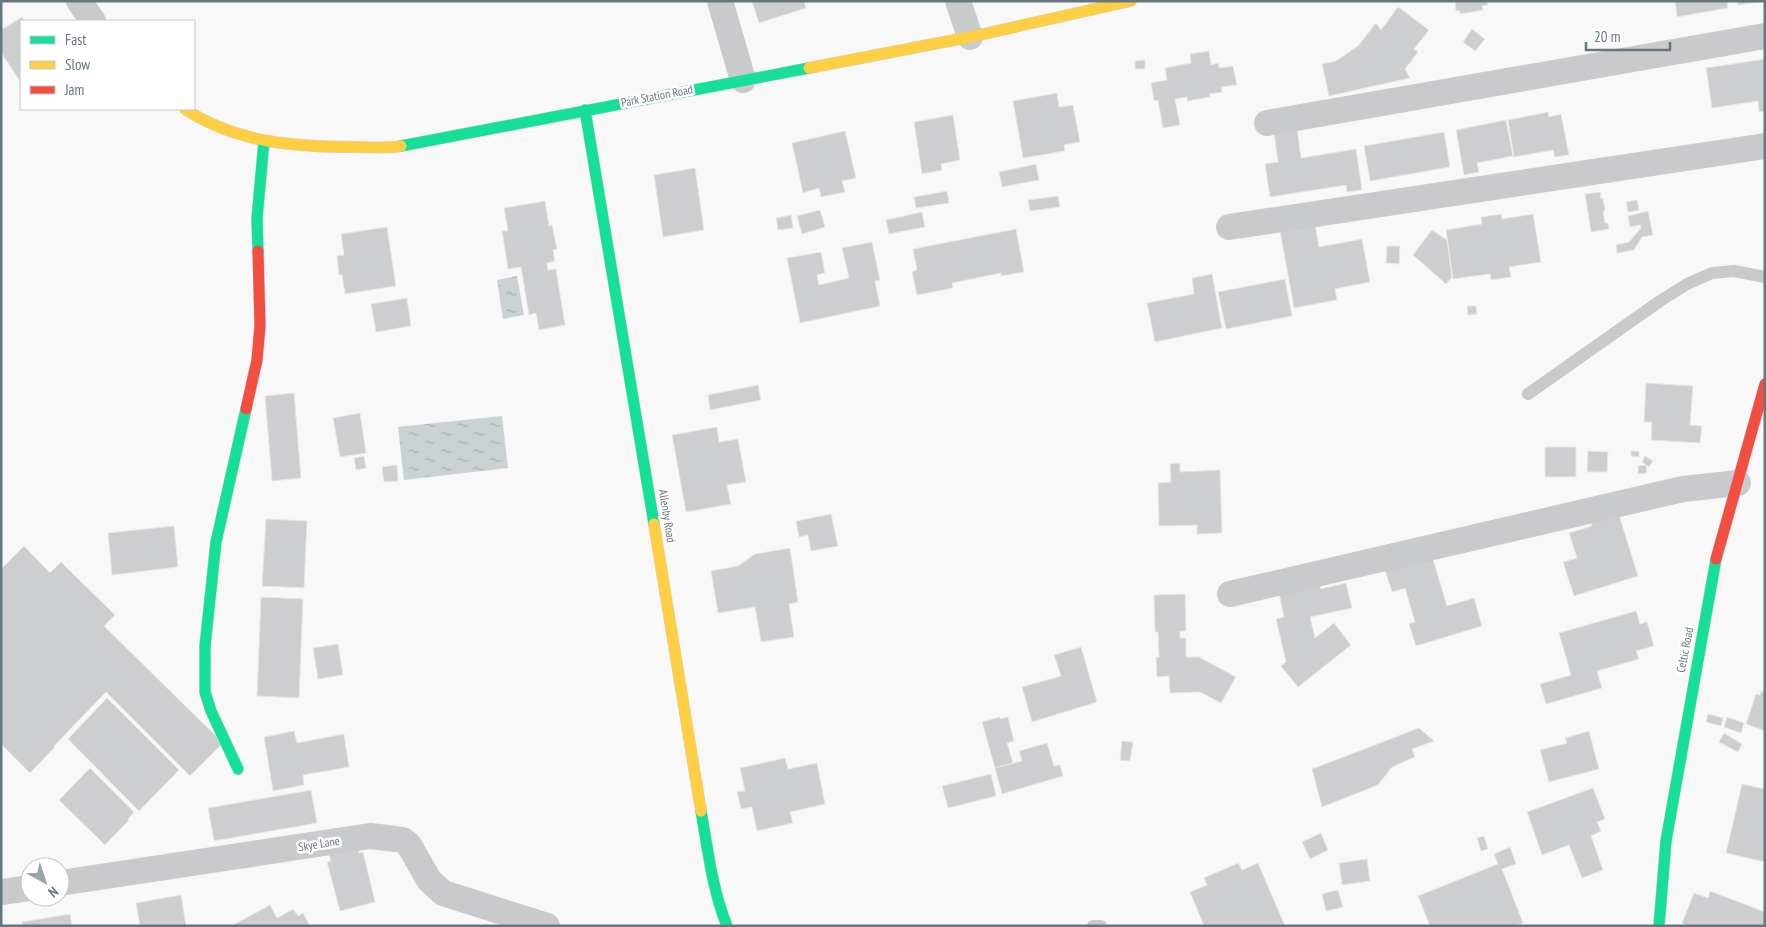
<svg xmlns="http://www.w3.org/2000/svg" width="1766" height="927" font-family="'PT Sans Narrow',sans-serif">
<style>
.water{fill:url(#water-ripples)}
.building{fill:#cccecf;stroke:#e8e8e8}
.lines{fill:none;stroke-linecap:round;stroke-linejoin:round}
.fast-casing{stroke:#d3d4d5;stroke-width:12}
.slow-casing{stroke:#d3d4d5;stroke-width:12}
.jam-casing{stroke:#d3d4d5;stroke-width:12}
.lane{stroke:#c9cacb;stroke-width:12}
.street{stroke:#c9cacb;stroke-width:26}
.fast{stroke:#16e098;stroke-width:11}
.slow{stroke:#ffcf43;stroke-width:11}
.jam{stroke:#f24e42;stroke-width:11}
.labels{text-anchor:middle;stroke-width:5;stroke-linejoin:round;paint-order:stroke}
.street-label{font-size:12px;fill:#66777e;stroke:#fff}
</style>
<defs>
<pattern id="water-ripples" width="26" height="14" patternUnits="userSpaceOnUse" patternTransform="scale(1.25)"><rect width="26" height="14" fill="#cad2d4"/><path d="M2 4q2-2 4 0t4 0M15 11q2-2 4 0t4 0" fill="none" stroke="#a8afb1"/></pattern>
</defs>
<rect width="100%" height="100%" fill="#f8f8f8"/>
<!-- water -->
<g class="water">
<polygon points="517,276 524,315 503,319 497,280"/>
<polygon points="502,416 508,468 404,480 398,427"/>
</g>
<!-- building -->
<g class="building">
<polygon points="752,1 804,1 806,8 759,23"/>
<polygon points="1455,1 1487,1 1488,5 1482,6 1483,10 1460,14 1460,11 1456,11"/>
<polygon points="1675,1 1727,1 1728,8 1677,17"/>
<polygon points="1738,1 1765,1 1738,5"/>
<polygon points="1398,7 1429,30 1414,49 1418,52 1405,69 1410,78 1329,96 1322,64 1336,61 1358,46 1376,23 1381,30"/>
<polygon points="22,17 24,21 21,21 21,83 1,52 1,30"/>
<polygon points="1472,29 1485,39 1475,51 1463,42"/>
<polygon points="1209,51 1211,65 1218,63 1219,68 1233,66 1237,85 1221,87 1222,92 1210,94 1210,97 1187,101 1187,97 1175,99 1180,125 1163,128 1158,100 1154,101 1151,83 1167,80 1165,68 1191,63 1190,54"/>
<polygon points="1765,59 1765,111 1759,112 1758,101 1712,108 1706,68"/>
<polygon points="1145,60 1145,69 1135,69 1135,61"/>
<polygon points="1057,93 1059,107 1073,105 1080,142 1064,145 1065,151 1023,158 1013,101"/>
<polygon points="1548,112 1549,117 1561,114 1569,155 1555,157 1553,150 1514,157 1508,120"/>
<polygon points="953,115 960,160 941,164 942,170 922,174 914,122"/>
<polygon points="1506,120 1513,156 1477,163 1479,172 1464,175 1456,130"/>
<polygon points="1297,128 1301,158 1356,149 1362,190 1347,192 1346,185 1270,197 1265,164 1278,162 1274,132"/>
<polygon points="845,131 856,178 842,181 845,192 821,197 819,188 803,193 792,143"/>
<polygon points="1444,132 1450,167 1370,181 1364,146"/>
<polygon points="1036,164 1039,180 1002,187 999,172"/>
<polygon points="695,168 704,230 663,237 654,175"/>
<polygon points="947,191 949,203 916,208 914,197"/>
<polygon points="1600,192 1601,199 1603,198 1605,210 1603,211 1605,223 1608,223 1609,229 1591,232 1585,194"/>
<polygon points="1058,196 1060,207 1030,211 1028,200"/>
<polygon points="1637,200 1639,210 1628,212 1626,202"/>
<polygon points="545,201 549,226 552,225 557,249 553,250 555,261 547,263 548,270 556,269 565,325 539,330 536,313 529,315 521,267 508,269 502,231 508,231 504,208"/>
<polygon points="820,210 825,227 802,234 797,216"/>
<polygon points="1648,211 1653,235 1642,237 1634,250 1617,253 1616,245 1629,242 1641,228 1640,225 1630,227 1628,216"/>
<polygon points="922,212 925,227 889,234 886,220"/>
<polygon points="1501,214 1502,219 1533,214 1541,262 1509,267 1511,277 1491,280 1490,274 1453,279 1446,230 1482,224 1481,217"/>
<polygon points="791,215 793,228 778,230 776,218"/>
<polygon points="1315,224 1319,247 1362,239 1370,282 1335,289 1337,300 1294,308 1280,231"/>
<polygon points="387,227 396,286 345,294 342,275 339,275 337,256 344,255 341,234"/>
<polygon points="1016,229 1024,272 1001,276 1001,273 952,283 953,288 917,295 912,272 917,270 913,249"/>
<polygon points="1432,230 1447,240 1452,277 1446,284 1413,255"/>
<polygon points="872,242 880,280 875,281 880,306 800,323 787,258 821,252 825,273 817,275 819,285 849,278 842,248"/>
<polygon points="1387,246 1400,246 1399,264 1386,263"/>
<polygon points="1212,274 1222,328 1155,342 1147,303 1194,294 1192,278"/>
<polygon points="1285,279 1292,316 1226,329 1218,292"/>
<polygon points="407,298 411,326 376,332 371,304"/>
<polygon points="1467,306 1476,306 1477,314 1468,315"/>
<polygon points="1646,383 1693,386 1690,425 1702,426 1700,443 1651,440 1652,422 1644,422"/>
<polygon points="758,385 761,400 710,410 708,395"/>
<polygon points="294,393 301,478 272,481 265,396"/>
<polygon points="360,413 366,453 340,457 333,418"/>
<polygon points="717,427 719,442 738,439 746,482 727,485 731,504 686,512 672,435"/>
<rect x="1545" y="447" width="31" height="30"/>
<polygon points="1588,451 1608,452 1607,472 1587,472"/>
<polygon points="1631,451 1639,451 1639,457 1631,456"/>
<polygon points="364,456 366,468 356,470 354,458"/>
<polygon points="1645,456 1653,461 1649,467 1642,462"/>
<polygon points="1180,463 1180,472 1220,470 1222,533 1197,534 1197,525 1159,526 1158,483 1171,482 1170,464"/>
<polygon points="397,465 398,481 384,482 382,467"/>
<polygon points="1646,465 1647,473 1638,474 1638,466"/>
<polygon points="831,514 838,546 811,551 808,535 799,537 796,521"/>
<polygon points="1619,515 1638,576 1574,596 1563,562 1577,558 1569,533 1592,526 1591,523"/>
<polygon points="266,519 307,521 304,588 262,586"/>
<polygon points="174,526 178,567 112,575 108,533"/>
<polygon points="24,546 50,573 61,562 115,615 104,626 223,743 190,776 106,692 54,746 55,747 30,773 1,744 1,569"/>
<polygon points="790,548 798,602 789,604 794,637 761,642 755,607 718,613 711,571 738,566 755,554"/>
<polygon points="1432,556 1447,606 1474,598 1482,626 1416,646 1409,624 1415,622 1405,588 1392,592 1383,564"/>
<polygon points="1319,583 1321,589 1346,583 1352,608 1310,617 1315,638 1334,623 1351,645 1298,687 1281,666 1286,662 1276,619 1284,617 1279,593"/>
<polygon points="1185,594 1186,631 1180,631 1180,638 1186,638 1186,657 1199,657 1236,677 1221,703 1200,692 1170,693 1169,676 1157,677 1156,657 1159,657 1158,632 1155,632 1154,595"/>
<polygon points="261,597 303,599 299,698 257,696"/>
<polygon points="1636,611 1640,624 1647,622 1654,646 1636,651 1639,659 1597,671 1602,688 1546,704 1540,684 1571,675 1559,633"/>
<polygon points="338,644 343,675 318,679 313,648"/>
<polygon points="1081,647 1097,702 1032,722 1022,687 1061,676 1054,655"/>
<polygon points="1761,691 1765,693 1765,731 1746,724 1756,694 1760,695"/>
<polygon points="107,698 179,770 139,811 68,739"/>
<polygon points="1708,714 1723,718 1721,726 1706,722"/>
<polygon points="1000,717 1000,719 1008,717 1014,741 1007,743 1013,763 995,768 982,722"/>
<polygon points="1727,717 1744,723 1741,733 1724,727"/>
<polygon points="1419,728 1434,741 1412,749 1415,757 1392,767 1378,785 1322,807 1312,769"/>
<polygon points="294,731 297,743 344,734 349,767 303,775 304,785 273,791 264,737"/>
<polygon points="1589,731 1599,769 1549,782 1540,750 1567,743 1565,738"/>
<polygon points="1724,733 1742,744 1738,752 1719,742"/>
<polygon points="1122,741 1133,742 1130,761 1120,760"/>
<polygon points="1047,743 1054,766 1060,765 1063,776 1002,794 995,768 1022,761 1019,751"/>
<polygon points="785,758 788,769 817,763 825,804 790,812 793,823 757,831 752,807 741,809 737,792 745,791 740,768"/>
<polygon points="90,768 134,812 128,819 129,820 105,845 59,800"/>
<polygon points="991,774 996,796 948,808 942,786"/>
<polygon points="1742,784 1765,789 1765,862 1726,853"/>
<polygon points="1593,788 1605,819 1597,822 1601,831 1591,836 1603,870 1582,878 1569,845 1542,855 1527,812"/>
<polygon points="311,790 317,823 214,841 208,808"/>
<polygon points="1321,833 1328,850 1310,859 1302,842"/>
<polygon points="1484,836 1488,849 1481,851 1477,838"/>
<polygon points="357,842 359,853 363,852 375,902 340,911 327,862 331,861 328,850"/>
<polygon points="1510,847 1516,864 1502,869 1523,923 1515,926 1430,926 1418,896 1498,864 1494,854"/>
<polygon points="1367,859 1370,881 1342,885 1339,863"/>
<polygon points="1238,863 1242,870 1258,863 1285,926 1204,926 1190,892 1207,885 1204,878"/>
<polygon points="1338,890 1343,907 1326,911 1322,894"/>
<polygon points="1710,891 1765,912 1765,926 1688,926 1682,923 1694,893 1708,898"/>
<polygon points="181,895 186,926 140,926 136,903"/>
<polygon points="270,905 277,918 293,909 298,916 303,913 310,926 236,926 235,924"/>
<polygon points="70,914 72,926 22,926 22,922"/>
</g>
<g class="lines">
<defs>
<g id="fast">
<polyline points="585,110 654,524"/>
<polyline points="401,146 809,68"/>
<polyline points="258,251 257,218 264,141"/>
<polyline points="238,769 211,711 205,692 205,646 216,542 246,409"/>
<path d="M701,811c7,39 11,78 26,115"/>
<polyline points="1659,926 1666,841 1716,559"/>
</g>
<g id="slow">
<polyline points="809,68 970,37 1131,1"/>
<path d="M185,109c51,34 111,38 170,38 14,0 31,2 46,-1"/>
<polyline points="654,524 701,811"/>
</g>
<g id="jam">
<polyline points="246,409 257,360 260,326 258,251"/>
<polyline points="1716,559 1765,384"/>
</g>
</defs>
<!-- fast casing -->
<use href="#fast" class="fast-casing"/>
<!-- slow casing -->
<use href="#slow" class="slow-casing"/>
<!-- jam casing -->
<use href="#jam" class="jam-casing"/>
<!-- lane -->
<g class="lane">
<polyline points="1528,394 1660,301 1687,284 1712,273 1734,271 1765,277"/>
<polyline points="1093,926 1101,926"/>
</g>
<!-- street -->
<g class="street">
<polyline points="79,1 93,21"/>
<polyline points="720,1 743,80"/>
<polyline points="958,1 970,37"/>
<polyline points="1267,123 1765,36"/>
<polyline points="1229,227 1765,146"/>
<polyline points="1230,594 1683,489 1738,483"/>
<polyline points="60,883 370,836 396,839 403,840 409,845 429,880 443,893 547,926"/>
<polyline points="1,892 30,888"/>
</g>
<!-- fast -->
<use href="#fast" class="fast"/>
<!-- slow -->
<use href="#slow" class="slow"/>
<!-- jam -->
<use href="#jam" class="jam"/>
</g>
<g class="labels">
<!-- street labels -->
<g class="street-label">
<text transform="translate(657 96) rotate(-11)" y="4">Park Station Road</text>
<text transform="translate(667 516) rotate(81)" y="4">Allenby Road</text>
<text transform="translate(1685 650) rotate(-79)" y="4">Celtic Road</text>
<text transform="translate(319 844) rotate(-9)" y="4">Skye Lane</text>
</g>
</g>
<!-- border -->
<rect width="1766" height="927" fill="none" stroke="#66777e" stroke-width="5"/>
<!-- legend -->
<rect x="20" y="20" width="175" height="90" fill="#ffffff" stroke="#c2c9cb"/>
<rect x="30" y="36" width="25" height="8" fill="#16e098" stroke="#c2c9cb"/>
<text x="65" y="45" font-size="15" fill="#66777e">Fast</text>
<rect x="30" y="61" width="25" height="8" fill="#ffcf43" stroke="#c2c9cb"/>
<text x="65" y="70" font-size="15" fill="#66777e">Slow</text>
<rect x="30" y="86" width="25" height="8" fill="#f24e42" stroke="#c2c9cb"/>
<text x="65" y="95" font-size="15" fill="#66777e">Jam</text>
<!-- north arrow -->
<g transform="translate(45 882) rotate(140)"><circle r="24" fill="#ffffff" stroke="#c2c9cb"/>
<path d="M0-4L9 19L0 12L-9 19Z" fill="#99a4a9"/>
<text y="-8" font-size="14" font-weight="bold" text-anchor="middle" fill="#66777e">N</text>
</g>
<!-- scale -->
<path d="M1586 42v8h84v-8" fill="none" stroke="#66777e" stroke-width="2.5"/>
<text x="1594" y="42" font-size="15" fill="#66777e" stroke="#ffffff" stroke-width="4" paint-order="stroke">20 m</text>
</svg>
